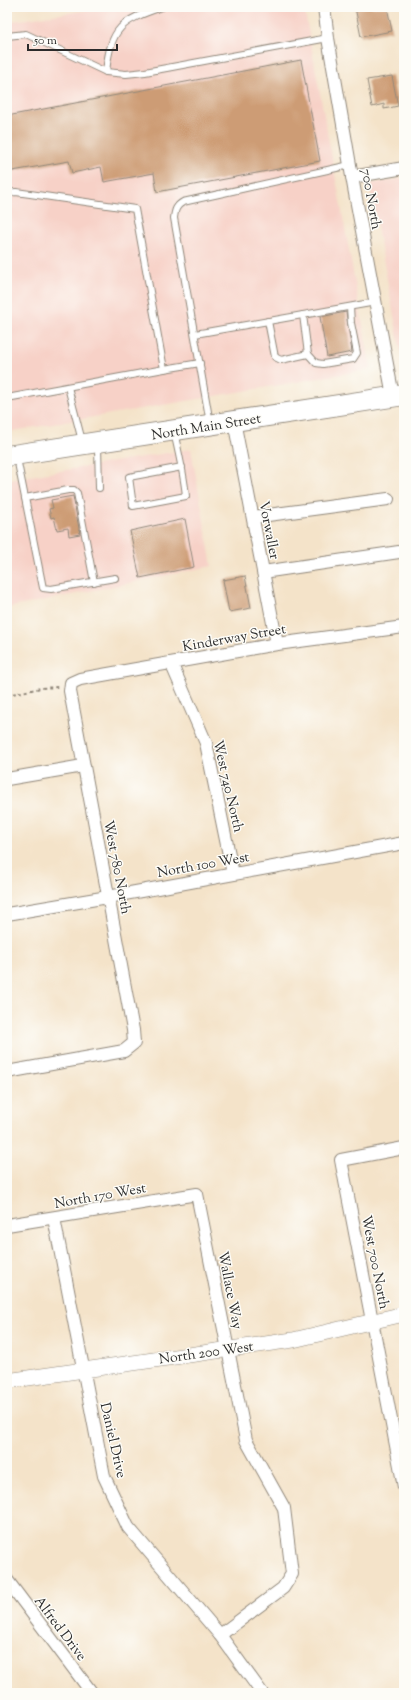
<svg xmlns="http://www.w3.org/2000/svg" width="411" height="1700" font-family="'Sorts Mill Goudy',serif">
<style>
.built{fill:#f7d1c7}
.building{fill:#cd9c74}
.lines{fill:none;stroke-linecap:round;stroke-linejoin:round}
.service-casing{stroke:#90877a;stroke-width:8}
.minor-casing{stroke:#90877a;stroke-width:14}
.tertiary-casing{stroke:#90877a;stroke-width:16}
.trunk-casing{stroke:#90877a;stroke-width:22}
.path{stroke:#90877a;stroke-width:2;stroke-dasharray:3 3;stroke-linecap:butt}
.service{stroke:#fff;stroke-width:6}
.minor{stroke:#fff;stroke-width:12}
.tertiary{stroke:#fff;stroke-width:15}
.trunk{stroke:#fff;stroke-width:20}
.labels{text-anchor:middle;stroke-width:3;stroke-linejoin:round;paint-order:stroke}
.street-label{font-size:14px;fill:#2b2b2b;stroke:#fdfcf7}
</style>
<rect width="100%" height="100%" fill="#fdfcf7"/>
<filter id="ink" filterUnits="userSpaceOnUse"><feTurbulence type="fractalNoise" baseFrequency=".025" numOctaves="2"/><feDisplacementMap in="SourceGraphic" scale="8" xChannelSelector="R" yChannelSelector="G"/><feConvolveMatrix kernelMatrix="1 2 1 2 8 2 1 2 1" color-interpolation-filters="sRGB"/></filter>
<filter id="wash" filterUnits="userSpaceOnUse"><feTurbulence type="fractalNoise" baseFrequency=".012" numOctaves="4" result="noise"/><feDisplacementMap in="SourceGraphic" scale="16" xChannelSelector="R" yChannelSelector="G"/><feGaussianBlur stdDeviation="0.9" result="paint"/><feColorMatrix in="noise" values="0 0 0 0 0 0 0 0 0 0 0 0 0 0 0 0 0 1.4 0 .05"/><feComposite in="paint" operator="in"/></filter>
<g filter="url(#wash)">
<rect width="100%" height="100%" fill="#f4e3c9"/>
<!-- built -->
<g class="built">
<polygon points="108,7 304,7 371,369 7,432 7,22"/>
<polygon points="404,178 404,369 369,184"/>
<polygon points="191,449 212,566 7,608 7,480"/>
</g>
<g id="blocks">
<!-- building -->
<g class="building">
<polygon points="355,7 387,7 392,31 361,37"/>
<polygon points="301,60 320,161 157,192 154,173 104,182 101,167 72,173 69,161 7,172 7,116"/>
<polygon points="392,76 398,106 384,109 384,104 372,107 367,80"/>
<polygon points="346,312 352,352 327,357 320,317"/>
<polygon points="73,496 80,534 69,536 68,528 57,530 54,517 51,518 49,509 53,508 51,500"/>
<polygon points="185,519 194,567 140,578 130,531"/>
<polygon points="245,576 251,608 229,612 223,580"/>
</g>
</g>
</g>
<g filter="url(#ink)">
<use href="#blocks" fill-opacity="0" stroke="#90877a" stroke-width="1"/>
<g class="lines">
<defs>
<g id="service">
<polyline points="7,36 26,34 106,72 126,74 145,72 328,38"/>
<path d="M106,72c5,-45 15,-51 56,-65"/>
<polyline points="7,193 16,192 135,209 164,369 7,398"/>
<polyline points="303,315 308,354 316,363 323,364 353,359 357,353 351,323 350,307"/>
<polyline points="268,321 275,357 281,360 308,354"/>
<polyline points="195,334 376,302"/>
<polyline points="164,369 200,363"/>
<polyline points="68,387 82,441"/>
<path d="M210,423l-36,-205c1,-8 2,-12 9,-16l167,-37"/>
<path d="M174,432c5,22 10,43 12,64l-53,10 -4,-29 53,-10"/>
<polyline points="98,446 99,488"/>
<polyline points="17,458 43,588 51,589 115,578"/>
<polyline points="25,498 68,490 74,490 77,493 94,582"/>
</g>
<g id="minor">
<polyline points="324,7 328,38 354,188 393,396"/>
<polyline points="352,177 404,168"/>
<polyline points="234,421 277,644"/>
<polyline points="253,517 388,499"/>
<polyline points="263,572 399,552"/>
<polyline points="171,663 206,743 233,874"/>
<polyline points="7,779 83,766"/>
<polyline points="7,914 108,897 404,843"/>
<polyline points="7,1072 124,1051 134,1043 133,1030 70,691 71,683 80,679 277,644 404,627"/>
<polyline points="404,1148 341,1160 404,1487"/>
<polyline points="54,1218 104,1476 128,1527 220,1635 262,1693"/>
<polyline points="7,1225 197,1194 246,1440 284,1508 292,1574 283,1588 220,1635"/>
<polyline points="7,1580 92,1693"/>
</g>
<polyline id="tertiary" points="7,1381 293,1340 404,1314"/>
<polyline id="trunk" points="7,456 404,395"/>
</defs>
<!-- service casing -->
<use href="#service" class="service-casing"/>
<!-- minor casing -->
<use href="#minor" class="minor-casing"/>
<!-- tertiary casing -->
<use href="#tertiary" class="tertiary-casing"/>
<!-- trunk casing -->
<use href="#trunk" class="trunk-casing"/>
<!-- path -->
<polyline class="path" points="7,695 41,688 58,687"/>
<!-- service -->
<use href="#service" class="service"/>
<!-- minor -->
<use href="#minor" class="minor"/>
<!-- tertiary -->
<use href="#tertiary" class="tertiary"/>
<!-- trunk -->
<use href="#trunk" class="trunk"/>
</g>
</g>
<g class="labels">
<!-- street labels -->
<g class="street-label">
<text transform="translate(372 199) rotate(80)" y="5">700 North</text>
<text transform="translate(206 426) rotate(-9)" y="5">North Main Street</text>
<text transform="translate(270 530) rotate(79)" y="5">Vorwaller</text>
<text transform="translate(234 637) rotate(-10)" y="5">Kinderway Street</text>
<text transform="translate(229 786) rotate(77)" y="5">West 740 North</text>
<text transform="translate(203 864) rotate(-10)" y="5">North 100 West</text>
<text transform="translate(118 867) rotate(79)" y="5">West 780 North</text>
<text transform="translate(100 1195) rotate(-10)" y="5">North 170 West</text>
<text transform="translate(376 1262) rotate(79)" y="5">West 700 North</text>
<text transform="translate(231 1290) rotate(79)" y="5">Wallace Way</text>
<text transform="translate(206 1352) rotate(-8)" y="5">North 200 West</text>
<text transform="translate(114 1440) rotate(77)" y="5">Daniel Drive</text>
<text transform="translate(61 1628) rotate(53)" y="5">Alfred Drive</text>
</g>
</g>
<!-- margin -->
<rect width="411" height="1700" fill="none" stroke="#fdfcf7" stroke-width="24"/>
<!-- scale -->
<path d="M28 44v6h89v-6" fill="none" stroke="#2b2b2b" stroke-width="2"/>
<text x="34" y="44" font-size="12" fill="#2b2b2b" stroke="#fdfcf7" stroke-width="3" paint-order="stroke">50 m</text>
</svg>
